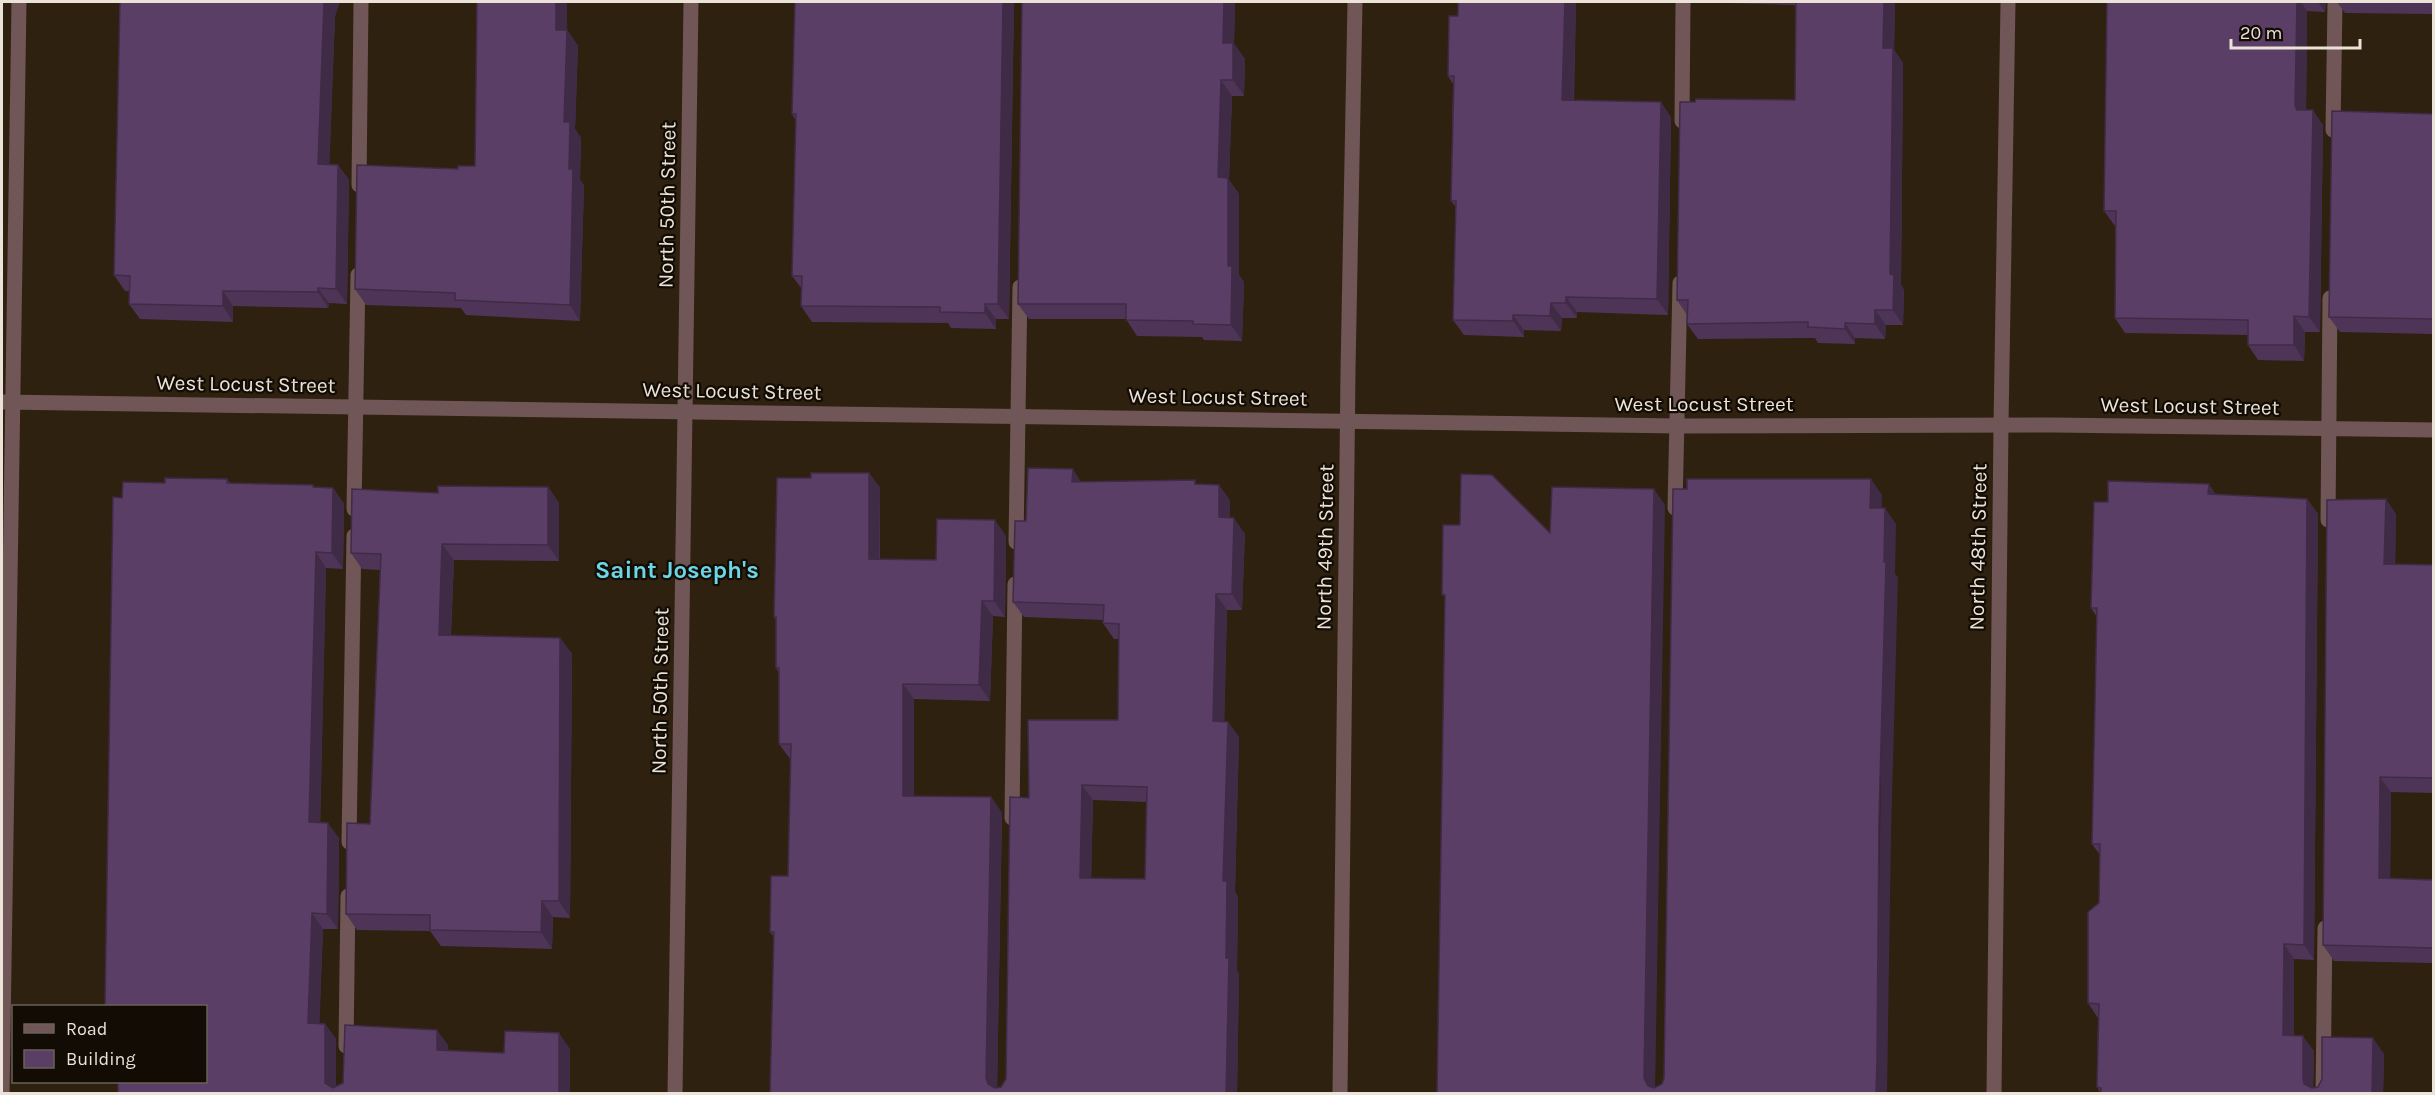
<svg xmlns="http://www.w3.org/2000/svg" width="2435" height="1095" font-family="Karla,sans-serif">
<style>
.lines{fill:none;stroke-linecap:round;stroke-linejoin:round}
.minor{stroke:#705657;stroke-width:15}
.wall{fill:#4e3558;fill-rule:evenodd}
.shaded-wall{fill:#402b47}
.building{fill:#5b3e66;stroke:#402b47;stroke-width:1.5;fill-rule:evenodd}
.labels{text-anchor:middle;stroke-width:4.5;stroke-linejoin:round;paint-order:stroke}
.street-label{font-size:21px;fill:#ebe3d7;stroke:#120c05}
.quarter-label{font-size:24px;font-weight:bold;fill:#6cd5e6;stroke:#120c05}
</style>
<rect width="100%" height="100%" fill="#2e210f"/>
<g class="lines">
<!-- minor -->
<g class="minor">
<polyline points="1682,121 1683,2"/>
<polyline points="2333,130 2335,2"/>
<polyline points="359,185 361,2"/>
<polyline points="2,402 1678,426 2053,425 2434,430"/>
<polyline points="1675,508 1680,283"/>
<polyline points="354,509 358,275"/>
<polyline points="2328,520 2330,298"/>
<polyline points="1016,542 1020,287"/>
<polyline points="1012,818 1015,584"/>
<polyline points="349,842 354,536"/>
<polyline points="346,1046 348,896"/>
<polyline points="2,1094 19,2"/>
<polyline points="675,1094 691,2"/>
<polyline points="1340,1094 1348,371 1355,2"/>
<polyline points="1994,1094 2001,425 2008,2"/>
<polyline points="2323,1094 2325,928"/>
</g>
</g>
<!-- wall -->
<g class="wall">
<polygon points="455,2 567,2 567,30 578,46 575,129 581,138 580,180 584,185 580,321 466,315 461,308 366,305 355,289 458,169 475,166 477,2"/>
<polygon points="1014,2 1009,319 996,319 996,329 951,328 948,323 812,322 801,306 802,289 792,276 796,121 792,114"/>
<polygon points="1235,2 1234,44 1245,59 1244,96 1232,96 1229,180 1239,194 1239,275 1244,282 1242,341 1204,340 1202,337 1137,336 1126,319 1029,319 1018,304"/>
<polygon points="1576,2 1574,100 1671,117 1668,315 1577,312 1577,318 1562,318 1561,331 1524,330 1524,337 1464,335 1453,320 1456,207 1451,201 1453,84 1448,76 1458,16"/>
<polygon points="1692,2 1895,2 1894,50 1903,63 1901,285 1904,290 1903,325 1886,325 1885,339 1855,338 1855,344 1818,343 1815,338 1698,339 1687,324 1687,315 1677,300 1695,102 1795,100 1796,8 1794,5"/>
<polygon points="2107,2 2326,2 2325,12 2307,11 2306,110 2323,125 2320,332 2305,332 2304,361 2258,360 2248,345 2248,335 2125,333 2115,318 2115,226 2104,211"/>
<polygon points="2337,2 2433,2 2433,14 2345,13"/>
<polygon points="335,17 329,164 338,165 349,180 347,304 329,303 328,308 233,306 233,322 140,319 129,304 129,291 125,291 114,275"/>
<polygon points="2433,114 2433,334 2340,332 2329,317"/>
<path d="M869,473l11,15v71l56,1 70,-24 -1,81 -12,-1 -3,85 -76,-2v97l77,1 11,16 -5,275 4,-1 5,-8 23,-281 89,-78 1,-81h-5l-11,-16v-3l-79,-3 -11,-15 13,-81 56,-39 116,2 32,16v18l15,16 -3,76h-15l-3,112h4l11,15 -4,154 3,6 -1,73 2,4 -2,120h-467l4,-157 -4,-5 18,-56 3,-116 -12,-16v-71l-3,-5v-48l-2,-3 37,-139zM1093,800l54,2 -2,77 -54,-1z"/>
<polygon points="227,479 230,483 313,485 315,488 333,488 344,504 343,569 326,568 320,823 339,838 338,929 323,929 319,1024 325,1024 336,1039 336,1086 448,1045 448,1051 504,1053 570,1049 570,1094 118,1094 165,483"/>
<polygon points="548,487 559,503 559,561 454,560 451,635 560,638 572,654 570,918 553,917 552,949 441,946 430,931 357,930 346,914 370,824 380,570 362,569 351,553 438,493"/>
<polygon points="2216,494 2307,499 2318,514 2314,960 2294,959 2294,1036 2314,1051 2313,1088 2318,1087 2384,1054 2383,1094 2101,1094 2097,1087 2098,1018 2088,1003 2099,903 2100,855 2092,844 2097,617 2091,608 2108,502"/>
<polygon points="2396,514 2395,564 2433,565 2433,793 2391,792 2390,878 2433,880 2433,963 2334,961 2323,945"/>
</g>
<!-- shaded-wall -->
<g class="shaded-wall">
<polygon points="324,2 340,2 335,17 329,179 318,164"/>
<polygon points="556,2 567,2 567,41 567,30 578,46 575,129 581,138 580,180 584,185 580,321 570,305 569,169 564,122 556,30"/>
<polygon points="1003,2 1014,2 1009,319 998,304"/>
<polygon points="1224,2 1235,2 1234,44 1245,59 1244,96 1233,80 1223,43"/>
<polygon points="1565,2 1576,2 1573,115 1562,100"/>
<polygon points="1884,2 1895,2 1894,50 1903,63 1901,285 1904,290 1903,325 1893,310 1890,274 1883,48"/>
<polygon points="2297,2 2301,2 2307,11 2306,121 2308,125 2295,106"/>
<polygon points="2318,2 2326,2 2325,12"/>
<polygon points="1221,80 1232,96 1229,180 1239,194 1239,275 1244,282 1242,341 1231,325 1228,266 1218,177"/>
<polygon points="1661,102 1671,117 1668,315 1657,299"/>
<polygon points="2313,110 2323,125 2320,332 2309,317"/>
<polygon points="338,165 349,180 347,304 336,289"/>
<polygon points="318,288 329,303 328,308 318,292"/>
<polygon points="223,291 233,306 233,322 223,306"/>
<polygon points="1566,297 1577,312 1577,318 1566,303"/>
<polygon points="1551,303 1562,318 1561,331 1550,316"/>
<polygon points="985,304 996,319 996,329 985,313"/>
<polygon points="1875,310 1886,325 1885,339 1875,324"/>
<polygon points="1513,315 1524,330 1524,337 1513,321"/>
<polygon points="2294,316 2305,332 2304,361 2294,345"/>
<polygon points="1845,323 1855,338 1855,344 1845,329"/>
<polygon points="1073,469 1083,485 1072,482"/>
<polygon points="869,473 880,488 879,574 869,559"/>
<polygon points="1871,479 1882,495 1881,524 1870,508"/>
<polygon points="2209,484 2219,499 2208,494"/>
<polygon points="1219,485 1230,500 1230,533 1219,517"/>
<polygon points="548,487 559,503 559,561 548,545"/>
<polygon points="333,488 344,504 343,569 332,553"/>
<polygon points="1654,489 1665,505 1655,1094 1648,1086 1644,1078"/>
<polygon points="2307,499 2318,514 2314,960 2304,945"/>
<polygon points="2386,499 2396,514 2395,579 2384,564"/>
<polygon points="1885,508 1896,524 1895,574 1898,577 1891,834 1887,1094 1876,1094"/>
<polygon points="1234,518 1245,534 1242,610 1232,594"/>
<polygon points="995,520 1006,536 1005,617 994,601"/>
<polygon points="442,544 454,560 450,651 439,635"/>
<polygon points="316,552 326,568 320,838 309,822"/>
<polygon points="1216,594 1227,610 1224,737 1213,721"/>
<polygon points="982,601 993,616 990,701 979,685"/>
<polygon points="560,638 572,654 570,918 559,901"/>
<polygon points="903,684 914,699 914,811 903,796"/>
<polygon points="1228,722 1239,737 1235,891 1238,897 1237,970 1239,974 1237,1094 1226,1094 1226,958 1223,881"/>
<polygon points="2380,777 2391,792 2390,893 2379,878"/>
<polygon points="1082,785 1093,800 1091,893 1080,878"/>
<polygon points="991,797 1002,813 997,1094 988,1084 986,1078"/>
<polygon points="328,823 339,838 338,929 327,914"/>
<polygon points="542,901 553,917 552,949 541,932"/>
<polygon points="312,913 323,929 319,1039 308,1023"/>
<polygon points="2284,944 2294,959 2294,1051 2283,1035"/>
<polygon points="325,1024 336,1039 336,1094 325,1083"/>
<polygon points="437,1030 448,1045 448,1066 437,1050"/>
<polygon points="559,1033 570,1049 570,1094 559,1094"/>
<polygon points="2303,1036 2314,1051 2313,1094 2304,1084 2303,1079"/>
<polygon points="2373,1038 2384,1054 2383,1094 2372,1094"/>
</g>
<!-- building -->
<g class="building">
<polygon points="120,2 324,2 318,164 338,165 336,289 318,288 318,292 223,291 223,306 129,304 130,276 114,275"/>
<polygon points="477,2 556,2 556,30 567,30 564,122 570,122 569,169 573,169 570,305 455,300 455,293 355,289 357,165 458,169 458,166 475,166"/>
<polygon points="795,2 1003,2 998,304 985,304 985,313 940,312 940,307 801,306 802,276 792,276 796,114 792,114"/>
<polygon points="1022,2 1224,2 1223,43 1233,43 1233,80 1221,80 1218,177 1228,178 1228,266 1232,266 1231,325 1193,324 1193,321 1126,320 1126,304 1018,304"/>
<polygon points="1458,2 1565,2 1562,100 1661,102 1657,299 1566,297 1566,303 1551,303 1550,316 1513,315 1513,321 1453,320 1456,201 1451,201 1454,76 1448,76 1449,16 1458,16"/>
<polygon points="1792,2 1884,2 1883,48 1893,48 1890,274 1894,275 1893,310 1875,310 1875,324 1845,323 1845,329 1808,327 1808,322 1687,324 1688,300 1677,300 1680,102 1695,102 1696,99 1795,100 1796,2"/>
<polygon points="2107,2 2297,2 2295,106 2297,110 2313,110 2309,317 2294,316 2294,345 2248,345 2248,320 2115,318 2116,211 2104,211"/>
<polygon points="2332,111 2433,114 2433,319 2329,317"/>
<path d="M1028,468l45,1 -1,13 123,-2v4l24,1v32l15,1 -2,76h-16l-3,127 15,1 -5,159h4l-1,77h3l-3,136h-456l4,-162h-4l1,-56h17l3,-132h-12v-76h-3v-51h-2l3,-139h34v-5h58v86l67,1 1,-41 58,1 -1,81h-12l-3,84 -76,-1v112l88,1 -5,281 2,6 7,4 6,-1 5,-8 4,-282 19,1 -1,-78h90l1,-96 -16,-1 1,-18 -91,-3 2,-81h11zM1082,785l65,2 -2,92 -65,-1z"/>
<polygon points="1461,474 1492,475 1550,533 1552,487 1654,489 1644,1078 1648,1086 1654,1088 1662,1084 1664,1078 1673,489 1687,489 1687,479 1871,479 1870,508 1885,508 1884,562 1886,562 1879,818 1877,1061 1876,1094 1437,1094 1445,595 1442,595 1443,525 1460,525"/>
<polygon points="165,478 227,479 227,483 313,485 313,487 333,488 332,553 316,552 309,822 328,823 327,914 312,913 308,1023 325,1024 325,1083 333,1088 343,1083 345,1025 437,1030 437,1050 504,1053 505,1031 559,1033 559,1094 118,1094 118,1082 206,1082 206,1006 105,1006 113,497 122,498 123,482 165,483"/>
<polygon points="2108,481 2209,484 2208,494 2307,499 2304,945 2284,944 2283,1035 2303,1036 2303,1079 2304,1084 2312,1088 2318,1087 2322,1079 2322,1037 2373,1038 2372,1094 2101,1094 2101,1088 2097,1087 2099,1004 2088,1003 2088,912 2099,903 2100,844 2092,844 2097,608 2091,608 2094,502 2108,502"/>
<polygon points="438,486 548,487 548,545 442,544 439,635 560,638 559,901 542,901 541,932 430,930 430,915 346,914 347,823 370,824 381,554 351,553 352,489 438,493"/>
<polygon points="2386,499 2384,564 2433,565 2433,778 2380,777 2379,878 2433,880 2433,948 2323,945 2327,500"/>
</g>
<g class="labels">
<!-- street labels -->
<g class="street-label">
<text transform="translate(667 205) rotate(-89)" y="7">North 50th Street</text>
<text transform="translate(246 384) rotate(1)" y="7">West Locust Street</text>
<text transform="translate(732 391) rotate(1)" y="7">West Locust Street</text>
<text transform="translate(1218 397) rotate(1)" y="7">West Locust Street</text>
<text x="1704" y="411">West Locust Street</text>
<text transform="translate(2190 406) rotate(1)" y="7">West Locust Street</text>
<text transform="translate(1325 547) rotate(-89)" y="7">North 49th Street</text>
<text transform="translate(1978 547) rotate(-89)" y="7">North 48th Street</text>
<text transform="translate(660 691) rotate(-89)" y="7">North 50th Street</text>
</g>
<!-- quarter labels -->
<g class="quarter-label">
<text x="677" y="578">Saint Joseph's</text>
</g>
</g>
<!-- border -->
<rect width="2435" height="1095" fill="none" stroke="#ebe3d7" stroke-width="6"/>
<!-- legend -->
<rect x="12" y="1005" width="195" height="78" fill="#120c05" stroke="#696259" stroke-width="1.5"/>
<rect x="24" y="1024" width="30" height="9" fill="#705657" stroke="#696259" stroke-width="1.5"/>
<text x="66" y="1035" font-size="18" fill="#ebe3d7">Road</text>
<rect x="24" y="1050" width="30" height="18" fill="#5b3e66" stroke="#696259" stroke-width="1.5"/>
<text x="66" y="1065" font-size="18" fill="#ebe3d7">Building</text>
<!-- scale -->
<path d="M2231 39v9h129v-9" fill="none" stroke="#ebe3d7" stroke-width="3"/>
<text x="2240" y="39" font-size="18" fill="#ebe3d7" stroke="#120c05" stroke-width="4.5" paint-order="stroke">20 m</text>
</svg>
